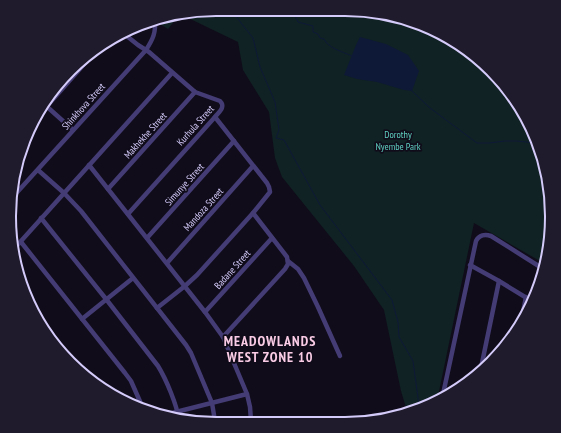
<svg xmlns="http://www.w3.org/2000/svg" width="561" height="433" font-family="'PT Sans Narrow',sans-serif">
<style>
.green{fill:#102223}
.water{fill:#0e1937}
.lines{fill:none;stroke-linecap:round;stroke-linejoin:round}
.stream{stroke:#0e1937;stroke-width:1}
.minor{stroke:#443c74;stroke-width:4.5}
.labels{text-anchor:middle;stroke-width:3.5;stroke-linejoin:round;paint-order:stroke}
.street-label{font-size:10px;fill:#d5cbfa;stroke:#100c1a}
.park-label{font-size:10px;fill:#5fd1c1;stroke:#100c1a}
.district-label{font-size:14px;font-weight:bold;letter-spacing:1px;fill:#facce5;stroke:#100c1a}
.rim{fill:none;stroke:#d5cbfa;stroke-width:2}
</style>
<rect width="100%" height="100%" fill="#100c1a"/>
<!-- green -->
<polygon class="green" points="217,9 358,9 411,20 471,52 524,113 550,189 545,264 474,223 437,401 408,414 401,391 384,310 354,266 282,177 275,158 269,112 243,70 238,42 180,14 168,29 160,24 160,17 163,16"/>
<!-- water -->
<polygon class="water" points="360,37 386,44 408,55 419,71 412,91 404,90 377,82 357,79 344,75 356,45"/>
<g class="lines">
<!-- stream -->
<g class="stream">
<polyline points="230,9 253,38 260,67 275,102 279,130 276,138 284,140 320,205 392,300 398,322 399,337 413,361 418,398 420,409"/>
<path d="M292,9l6,13 15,4v6l5,2 2,4 4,1c4,9 19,13 28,17"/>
<polyline points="233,12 237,9"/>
<polyline points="412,91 430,108 477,143 489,143 505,141 517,141 535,143"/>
</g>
<!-- minor -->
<g class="minor">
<path d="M123,33l15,12 11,7 46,40 25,9c6,6 -1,11 -5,16l-87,97"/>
<polyline points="44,104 73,130"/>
<polyline points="33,122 101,45"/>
<polyline points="89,165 205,312 223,337 247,394 250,407 251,421"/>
<polyline points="38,170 64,193 81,211 186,345 191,353 212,403 215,421"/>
<polyline points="108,189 195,92"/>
<path d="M11,199l135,-149c7,-11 10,-17 9,-31"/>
<path d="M41,218l65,81 52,67c8,13 19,39 21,54"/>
<polyline points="147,238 234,141"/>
<polyline points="21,242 125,373 131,381 142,406"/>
<polyline points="13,250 172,73"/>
<polyline points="288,261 298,269 304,278 318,307 340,356"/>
<polyline points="167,263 253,166"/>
<polyline points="470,265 499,281 530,300"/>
<polyline points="29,301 57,342 61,353"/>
<polyline points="157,308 185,286 197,275 253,213 270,192 269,187 267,183 215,117"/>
<polyline points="205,312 272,238"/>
<polyline points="522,317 526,297"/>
<polyline points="82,319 133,278"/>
<polyline points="223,337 285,269 288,264 287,257 253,213"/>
<polyline points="481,368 499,281"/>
<path d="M442,399l34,-158c3,-6 9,-7 15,-5l54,34"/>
<polyline points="164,415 247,394"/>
</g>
</g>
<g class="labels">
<!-- street labels -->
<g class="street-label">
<text transform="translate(83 106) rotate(-48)" y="4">Shinkhova Street</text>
<text transform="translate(195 125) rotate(-48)" y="4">Kurhula Street</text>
<text transform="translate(145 135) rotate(-48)" y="4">Makhekhe Street</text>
<text transform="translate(184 184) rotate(-48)" y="4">Simunye Street</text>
<text transform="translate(203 209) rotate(-48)" y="4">Mandoza Street</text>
<text transform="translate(232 269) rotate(-48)" y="4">Badane Street</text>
</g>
<!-- park labels -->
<g class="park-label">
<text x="398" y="138">Dorothy<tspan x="398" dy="12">Nyembe Park</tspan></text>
</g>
<!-- district labels -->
<g class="district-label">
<text x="270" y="346">MEADOWLANDS<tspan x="270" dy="16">WEST ZONE 10</tspan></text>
</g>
</g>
<!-- crop -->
<path d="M0 0H561V433H0ZM216 16H345A200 200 0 0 1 545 216V217A200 200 0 0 1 345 417H216A200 200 0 0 1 16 217V216A200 200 0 0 1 216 16Z" fill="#201b2c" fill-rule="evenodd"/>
<path class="rim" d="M216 16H345A200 200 0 0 1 545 216V217A200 200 0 0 1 345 417H216A200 200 0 0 1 16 217V216A200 200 0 0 1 216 16Z"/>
</svg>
